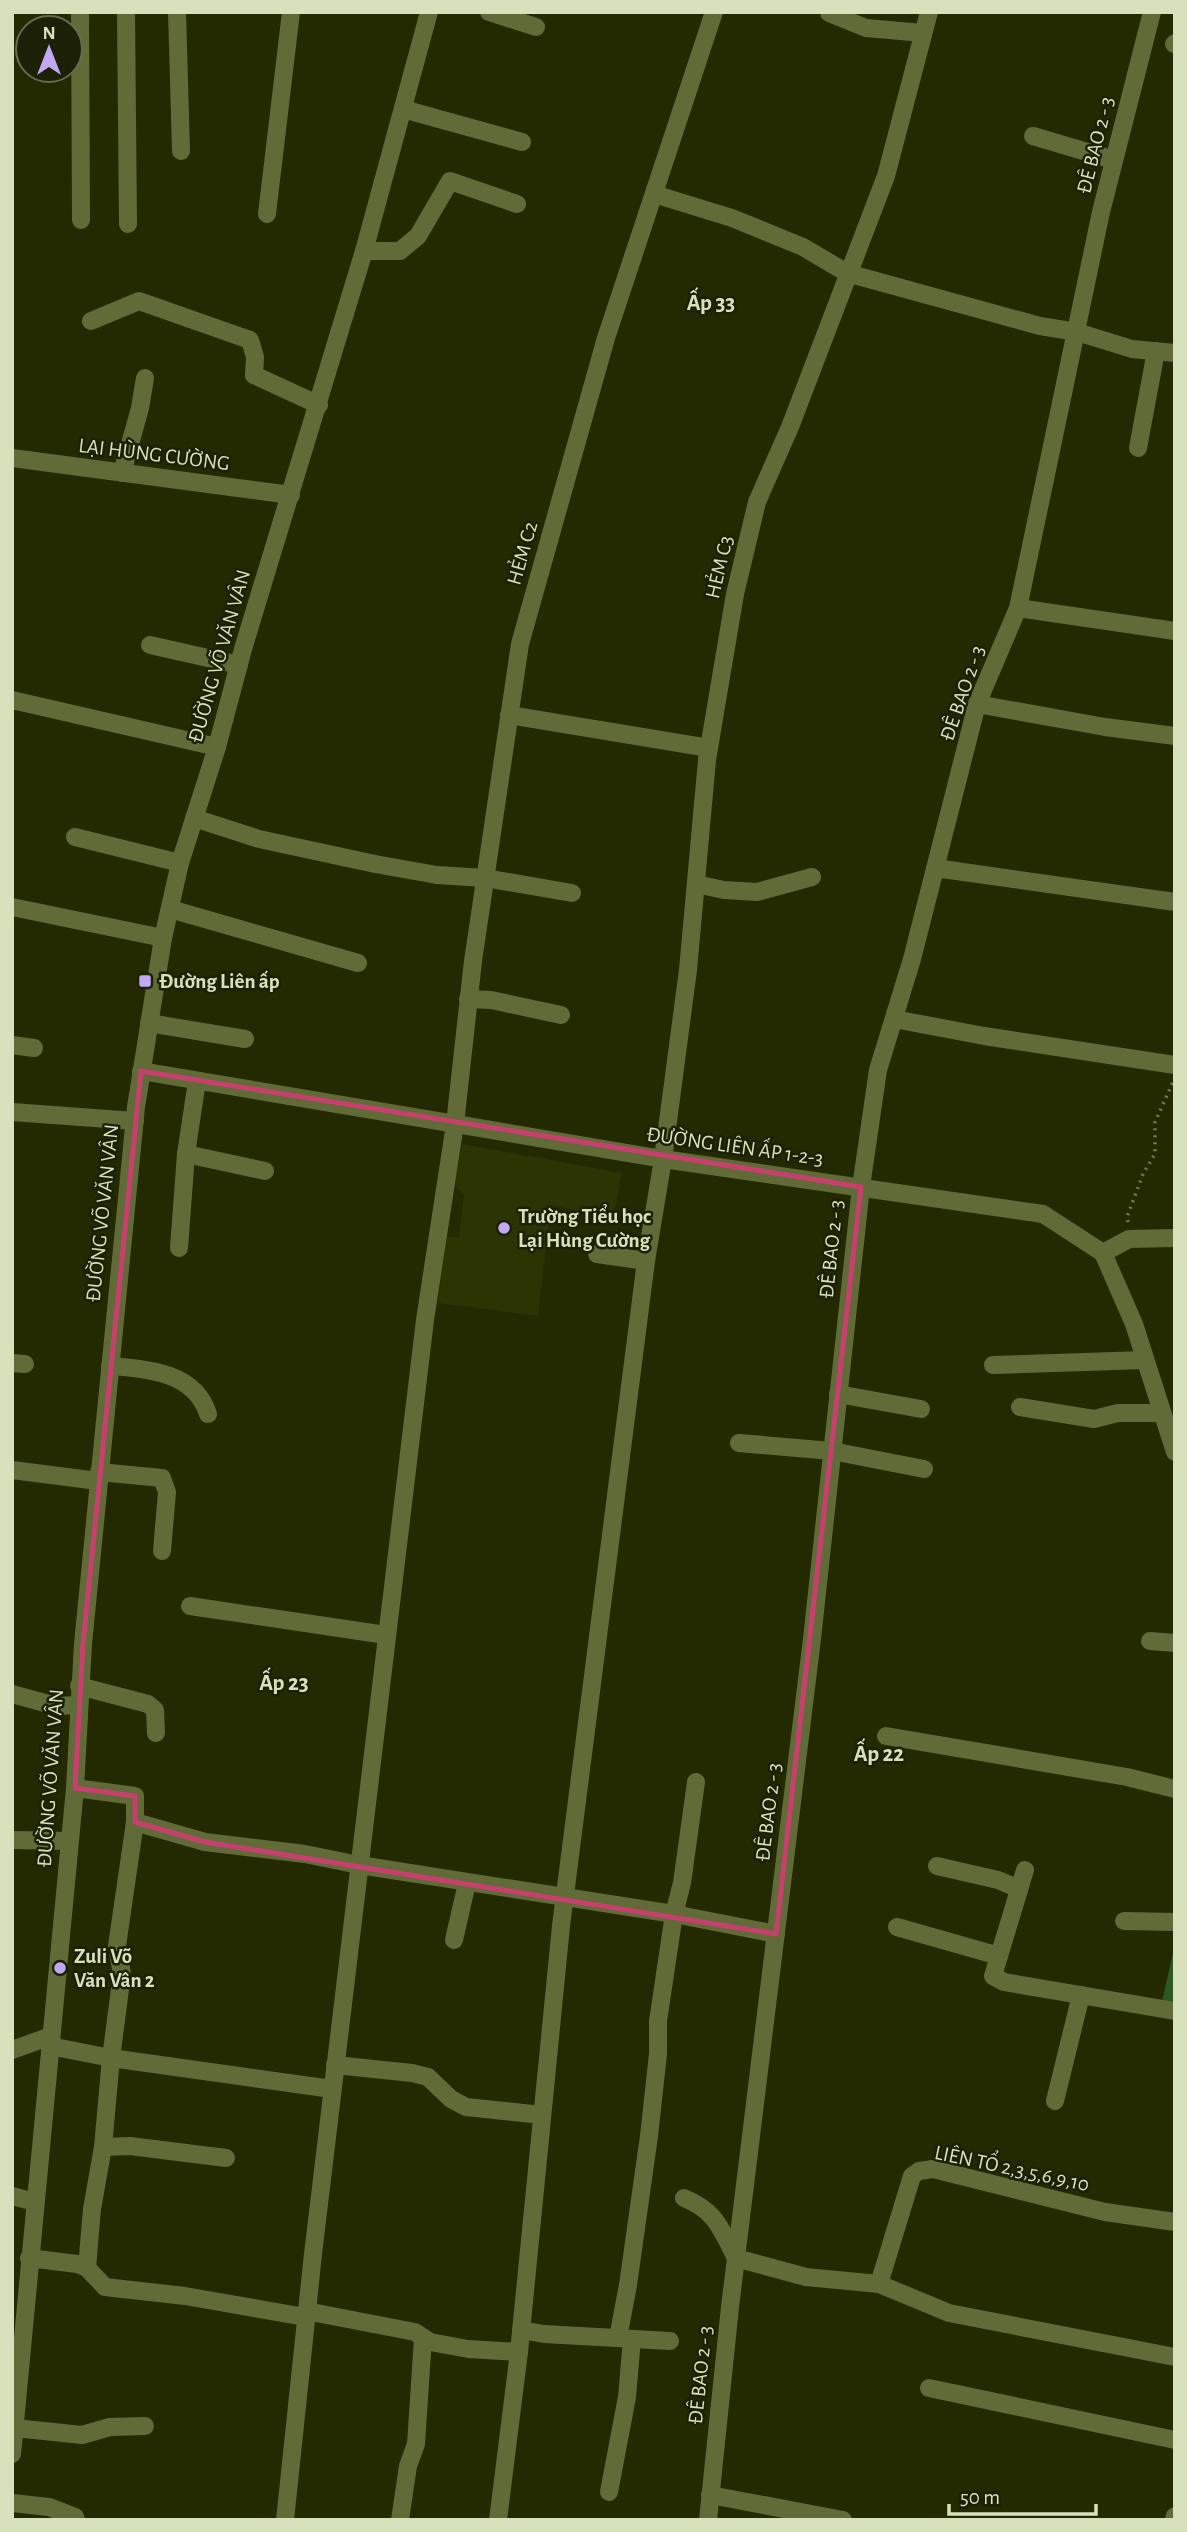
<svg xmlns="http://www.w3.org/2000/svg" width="1187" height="2532" font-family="'Alegreya Sans',sans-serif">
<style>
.built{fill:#2c3404}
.building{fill:#2a5a1c;filter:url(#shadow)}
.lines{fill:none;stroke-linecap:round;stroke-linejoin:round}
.path{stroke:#737b53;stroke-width:3.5;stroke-dasharray:2 5;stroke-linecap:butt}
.minor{stroke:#606b38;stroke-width:18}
.marked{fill:none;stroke:#c6406e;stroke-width:5;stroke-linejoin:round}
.poi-dot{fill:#c1a8f3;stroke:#1b2007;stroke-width:2.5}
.labels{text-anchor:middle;stroke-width:5;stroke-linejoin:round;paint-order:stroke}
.street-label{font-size:21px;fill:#d7e1bb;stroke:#1b2007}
.poi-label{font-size:21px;font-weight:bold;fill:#d7e1bb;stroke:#1b2007;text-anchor:start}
.neighbourhood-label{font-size:23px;font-weight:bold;fill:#d7e1bb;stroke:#1b2007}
</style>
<defs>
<filter id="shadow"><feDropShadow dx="4.5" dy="8" stdDeviation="0" flood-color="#0009"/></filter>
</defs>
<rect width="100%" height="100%" fill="#232a01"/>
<!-- built -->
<polygon class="built" points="462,1144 622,1173 613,1219 551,1205 538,1316 438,1303 447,1236 459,1237 464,1195 455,1186"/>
<!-- building -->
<polygon class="building" points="1174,1949 1175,1949 1175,2004 1162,2001"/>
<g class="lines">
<!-- path -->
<polyline class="path" points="1128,1222 1127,1217 1143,1174 1155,1154 1155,1122 1173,1082"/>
<!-- minor -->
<g class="minor">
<polyline points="80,12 81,220"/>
<polyline points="126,12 128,224"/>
<polyline points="177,12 181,151"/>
<polyline points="489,12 536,27"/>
<polyline points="829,13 866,28 923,33"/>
<polyline points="1174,44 1175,43"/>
<polyline points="403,109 522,142"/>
<polyline points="1033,136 1114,160"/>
<polyline points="654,194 732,218 803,247 847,273 1040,326 1077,332 1132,349 1175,353"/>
<polyline points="267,214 291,12"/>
<polyline points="364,251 400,251 418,236 450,181 517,204"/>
<polyline points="91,321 139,301 250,340 255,357 254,375 319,405"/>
<polyline points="1138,448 1156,351"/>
<polyline points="12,458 291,495"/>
<polyline points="122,473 140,408 145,378"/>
<polyline points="1018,608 1175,631"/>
<polyline points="150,645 239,665"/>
<polyline points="12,700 217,747"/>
<polyline points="977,704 1105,727 1175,736"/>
<polyline points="509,715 709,748"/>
<polyline points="194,818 259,839 375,864 437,875 485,878 572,893"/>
<polyline points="75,837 180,863"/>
<polyline points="935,868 1175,902"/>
<polyline points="696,884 724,890 757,892 812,877"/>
<polyline points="12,907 163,938"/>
<polyline points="170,909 358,963"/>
<polyline points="468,999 491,1000 561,1015"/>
<polyline points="894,1019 984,1036 1175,1065"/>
<polyline points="149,1023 245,1039"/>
<polyline points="12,1045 34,1048"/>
<polyline points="141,1071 663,1159 1043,1214 1103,1253 1134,1324 1175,1452"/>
<polyline points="12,1112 135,1121"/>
<polyline points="186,1154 265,1171"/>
<polyline points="179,1248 186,1154 197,1081"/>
<polyline points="1103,1253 1129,1239 1175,1238"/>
<polyline points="597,1254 646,1261"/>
<polyline points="12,1363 25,1364"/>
<polyline points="993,1365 1145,1360"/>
<path d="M110,1366c38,3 85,6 98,48"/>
<polyline points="838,1394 921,1409"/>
<polyline points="1020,1407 1094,1419 1118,1413 1162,1413"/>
<polyline points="739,1443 832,1451 924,1469"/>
<polyline points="12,1470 98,1481"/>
<polyline points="99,1472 162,1478 167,1492 162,1551"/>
<polyline points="190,1606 386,1635"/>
<polyline points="1150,1641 1175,1643"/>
<polyline points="79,1686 148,1704 155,1710 156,1733"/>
<polyline points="12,1694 56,1706 78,1705"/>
<polyline points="886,1736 1127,1777 1175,1789"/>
<polyline points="75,1788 135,1796 135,1822 205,1842 305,1854 359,1865 674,1914 776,1934"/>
<polyline points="12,1840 69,1841"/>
<polyline points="937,1866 998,1880 1019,1889"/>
<polyline points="1025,1870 993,1976 1004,1982 1175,2011"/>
<polyline points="1124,1921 1175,1922"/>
<polyline points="897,1927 999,1956"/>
<polyline points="454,1940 467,1883"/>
<polyline points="50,2046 111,2058 122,1974 117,1946 135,1822"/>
<polyline points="12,2050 51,2036"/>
<polyline points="335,2065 412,2073 428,2077 451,2099 466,2107 542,2115"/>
<polyline points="1055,2101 1081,1995"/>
<polyline points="103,2147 130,2146 226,2158"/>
<polyline points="12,2196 35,2202"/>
<path d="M684,2198c32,13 37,31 52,60l70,19 73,7 70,29 226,44"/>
<polyline points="29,2258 77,2264 87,2268 105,2287 185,2296 305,2317"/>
<polyline points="87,2268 92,2209 103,2147 111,2058 332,2089"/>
<polyline points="879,2284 912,2176 919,2171 933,2169 1105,2212 1175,2222"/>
<polyline points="306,2311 415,2332 430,2342 468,2349 519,2352"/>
<polyline points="521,2330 544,2334 670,2341"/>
<polyline points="618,2338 628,2285 649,2136 658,2054 658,2021 674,1914 682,1883 696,1782"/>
<polyline points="929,2388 1175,2440"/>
<polyline points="15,2428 82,2435 110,2427 145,2426"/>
<polyline points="12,2454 75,1788 83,1644 136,1107 163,938 180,863 217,747 243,649 364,251 429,12"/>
<polyline points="609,2492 627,2397 632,2339"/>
<polyline points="710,2495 843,2520"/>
<polyline points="12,2503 49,2507 75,2517 76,2520"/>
<polyline points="285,2520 313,2254 425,1320 455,1124 473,961 520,644 606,338 714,12"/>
<polyline points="400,2520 408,2466 416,2444 423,2338"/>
<polyline points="498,2520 519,2352 561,1926 646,1261 663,1159 688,970 707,760 735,594 757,502 790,427 886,176 929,12"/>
<polyline points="708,2520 730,2307 812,1639 861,1187 878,1070 912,959 977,704 1018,608 1101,212 1152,12"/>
<polyline points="1174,2520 1175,2516"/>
</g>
</g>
<!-- marked area -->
<path class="marked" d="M141,1071l720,116 -85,747 -571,-92 -70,-20v-26l-60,-8 8,-144z"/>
<!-- markers -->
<g class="poi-dot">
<rect x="138" y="974" width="14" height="14" rx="3.5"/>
<circle cx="504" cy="1228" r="7"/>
<circle cx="60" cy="1968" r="7"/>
</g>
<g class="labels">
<!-- street labels -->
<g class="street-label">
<text transform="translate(1095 145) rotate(-76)" y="7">ĐÊ BAO 2 - 3</text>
<text transform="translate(154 454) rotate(7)" y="7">LẠI HÙNG CƯỜNG</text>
<text transform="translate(522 553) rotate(-74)" y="7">HẺM C2</text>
<text transform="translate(719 567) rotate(-77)" y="7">HẺM C3</text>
<text transform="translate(219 656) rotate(-74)" y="7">ĐƯỜNG VÕ VĂN VÂN</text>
<text transform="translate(962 693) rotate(-71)" y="7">ĐÊ BAO 2 - 3</text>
<text transform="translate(735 1146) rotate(8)" y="7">ĐƯỜNG LIÊN ẤP 1-2-3</text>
<text transform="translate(102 1213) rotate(-84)" y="7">ĐƯỜNG VÕ VĂN VÂN</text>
<text transform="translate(831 1249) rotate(-84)" y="7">ĐÊ BAO 2 - 3</text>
<text transform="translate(50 1778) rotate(-86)" y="7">ĐƯỜNG VÕ VĂN VÂN</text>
<text transform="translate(768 1812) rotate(-83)" y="7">ĐÊ BAO 2 - 3</text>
<text transform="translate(1012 2168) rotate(12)" y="7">LIÊN TỔ 2,3,5,6,9,10</text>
<text transform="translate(700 2375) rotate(-84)" y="7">ĐÊ BAO 2 - 3</text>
</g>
<!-- poi labels -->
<g class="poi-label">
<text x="159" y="988">Đường Liên ấp</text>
<text x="518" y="1223">Trường Tiểu học<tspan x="518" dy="24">Lại Hùng Cường</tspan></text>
<text x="74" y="1963">Zuli Võ<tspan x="74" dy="24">Văn Vân 2</tspan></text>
</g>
<!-- neighbourhood labels -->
<g class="neighbourhood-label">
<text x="711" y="310">Ấp 33</text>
<text x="284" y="1690">Ấp 23</text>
<text x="879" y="1761">Ấp 22</text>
</g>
</g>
<!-- border -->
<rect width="1187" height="2532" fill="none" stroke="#d7e1bb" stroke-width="28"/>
<!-- north arrow -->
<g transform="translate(49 49)"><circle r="33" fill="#1b2007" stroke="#666d4f" stroke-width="2"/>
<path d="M0-5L12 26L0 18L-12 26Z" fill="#c1a8f3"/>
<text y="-10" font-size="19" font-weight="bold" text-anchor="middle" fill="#d7e1bb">N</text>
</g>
<!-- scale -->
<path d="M949 2504v10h147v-10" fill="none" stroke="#d7e1bb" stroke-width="3.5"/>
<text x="960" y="2504" font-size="21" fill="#d7e1bb" stroke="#1b2007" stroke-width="5" paint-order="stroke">50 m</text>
</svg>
